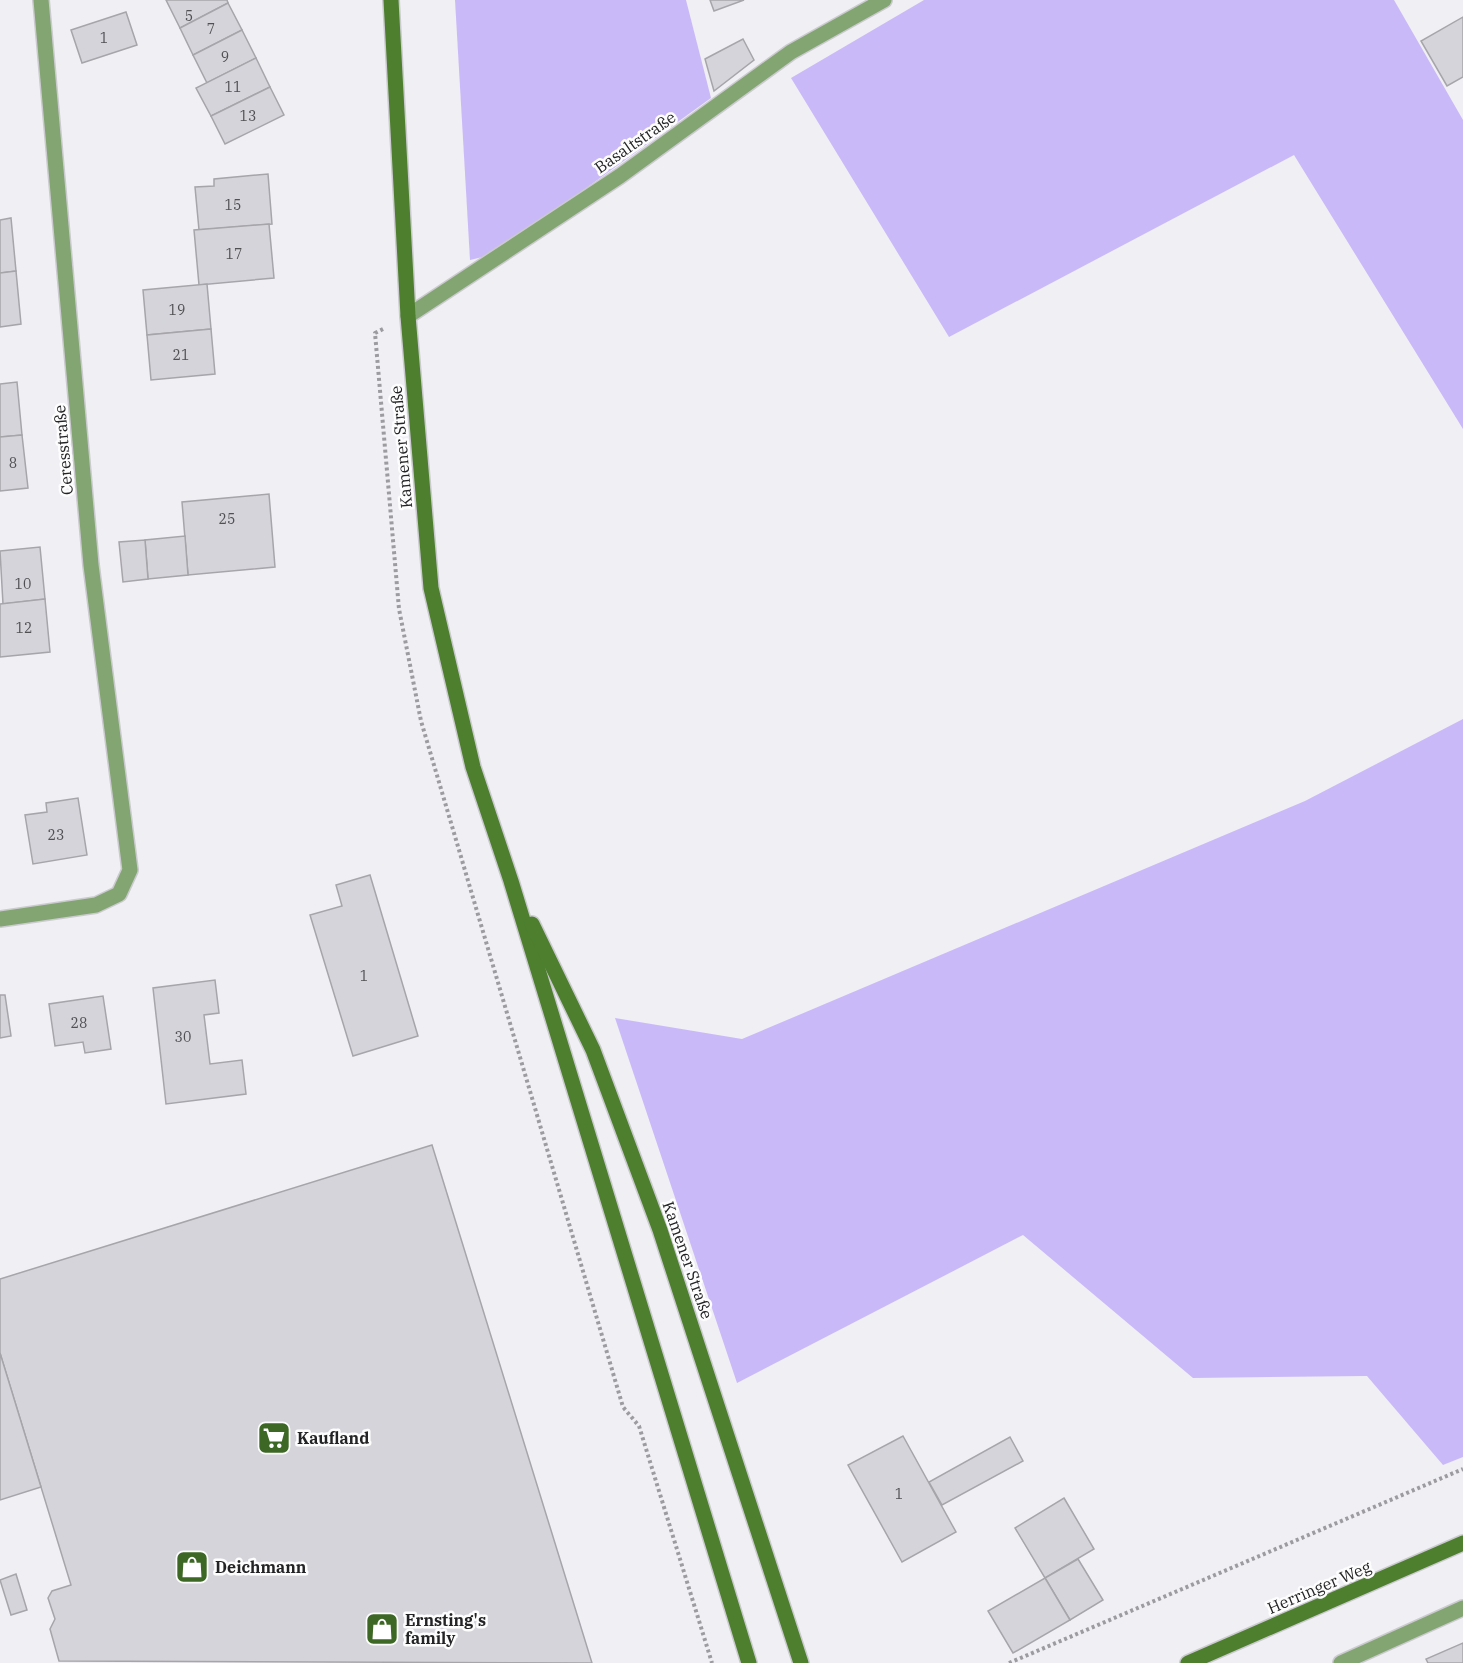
<svg xmlns="http://www.w3.org/2000/svg" width="1463" height="1663" font-family="'IBM Plex Serif',serif">
<style>
.green{fill:#cab9f8}
.building{fill:#d5d4da;stroke:#a6a5aa;stroke-width:1.5}
.lines{fill:none;stroke-linecap:round;stroke-linejoin:round}
.minor-casing{stroke:#cbcacf;stroke-width:18}
.secondary-casing{stroke:#cbcacf;stroke-width:18}
.path{stroke:#9c9b9f;stroke-width:4;stroke-dasharray:3 3;stroke-linecap:butt}
.minor{stroke:#82a572;stroke-width:15}
.secondary{stroke:#4d7f2f;stroke-width:15}
.labels{text-anchor:middle;stroke-width:5;stroke-linejoin:round;paint-order:stroke}
.number-label{font-size:14px;fill:#504f52}
.street-label{font-size:16px;fill:#232325;stroke:#fdfdfe}
.poi-label{font-size:16px;font-weight:bold;fill:#232325;stroke:#fdfdfe;text-anchor:start}
</style>
<rect width="100%" height="100%" fill="#f0eff4"/>
<!-- green -->
<g class="green">
<polygon points="455,0 686,0 711,98 495,254 470,260"/>
<polygon points="924,0 1394,0 1463,120 1463,429 1294,155 949,337 791,78"/>
<polygon points="1463,719 1463,1457 1443,1465 1367,1376 1193,1378 1023,1235 737,1383 615,1018 742,1039 1305,801"/>
</g>
<!-- building -->
<g class="building">
<polygon points="166,0 227,0 228,3 180,28"/>
<polygon points="710,0 744,0 714,11"/>
<polygon points="228,3 242,30 193,55 180,28"/>
<polygon points="126,12 137,45 82,63 71,30"/>
<polygon points="1463,17 1463,77 1447,86 1421,41"/>
<polygon points="242,30 256,58 207,83 193,55"/>
<polygon points="743,39 754,60 714,91 705,59"/>
<polygon points="256,58 270,87 211,116 196,88"/>
<polygon points="270,87 284,115 225,144 211,116"/>
<polygon points="268,174 272,224 199,230 195,187 214,186 214,179"/>
<polygon points="11,218 16,271 0,273 0,220"/>
<polygon points="269,224 274,278 199,285 194,230"/>
<polygon points="16,271 21,324 0,327 0,273"/>
<polygon points="207,284 211,329 147,335 143,290"/>
<polygon points="211,329 215,374 151,380 147,335"/>
<polygon points="17,382 22,435 0,437 0,384"/>
<polygon points="22,435 28,488 0,491 0,437"/>
<polygon points="269,494 275,567 188,575 182,502"/>
<polygon points="185,536 188,575 148,579 145,540"/>
<polygon points="145,540 148,579 123,582 119,542"/>
<polygon points="40,547 45,599 3,604 0,551"/>
<polygon points="45,599 50,652 0,657 0,604"/>
<polygon points="78,798 87,855 33,864 25,815 47,812 46,803"/>
<polygon points="370,875 418,1036 353,1056 310,915 342,906 336,885"/>
<polygon points="215,980 219,1013 204,1015 210,1064 242,1060 246,1094 166,1104 153,988"/>
<polygon points="0,995 5,995 11,1036 0,1038"/>
<polygon points="103,996 111,1049 85,1053 83,1042 55,1046 49,1004"/>
<polygon points="432,1145 592,1663 59,1661 50,1629 55,1619 48,1598 52,1591 71,1585 0,1353 0,1279"/>
<polygon points="0,1353 41,1487 0,1500"/>
<polygon points="903,1436 956,1532 902,1562 848,1465"/>
<polygon points="1010,1437 1023,1461 942,1505 929,1482"/>
<polygon points="1064,1498 1094,1549 1045,1578 1015,1528"/>
<polygon points="1078,1559 1103,1600 1070,1620 1045,1578"/>
<polygon points="16,1574 27,1610 11,1615 0,1580"/>
<polygon points="1045,1578 1070,1620 1013,1653 988,1611"/>
<polygon points="1463,1643 1463,1663 1428,1663 1426,1659"/>
</g>
<g class="lines">
<defs>
<g id="minor">
<polyline points="408,316 620,176 791,52 884,0"/>
<polyline points="0,919 96,905 119,894 130,870 91,565 41,0"/>
<polyline points="1341,1663 1463,1608"/>
</g>
<g id="secondary">
<polyline points="391,0 408,316 431,588 473,767 511,881 749,1663"/>
<polyline points="532,924 593,1050 660,1230 801,1663"/>
<polyline points="1188,1663 1463,1543"/>
</g>
</defs>
<!-- minor casing -->
<use href="#minor" class="minor-casing"/>
<!-- secondary casing -->
<use href="#secondary" class="secondary-casing"/>
<!-- path -->
<g class="path">
<polyline points="383,329 375,333 399,609 421,721 623,1407 639,1426 712,1663"/>
<polyline points="1009,1663 1463,1469"/>
</g>
<!-- minor -->
<use href="#minor" class="minor"/>
<!-- secondary -->
<use href="#secondary" class="secondary"/>
</g>
<!-- icons -->
<defs>
<symbol id="supermarket-square" viewBox="-11 -11 22 22"><rect x="-9" y="-9" width="18" height="18" rx="4" fill="#3d6724" stroke="#fdfdfe"/><path d="M-6-5.5h2.5l.6 2H6L4.5 2H-2.5L-4.4-4H-6ZM-1.5 3.2a1.3 1.3 0 1 0 .1 0ZM3 3.2a1.3 1.3 0 1 0 .1 0Z" fill="#fff"/></symbol>
<symbol id="shop-square" viewBox="-11 -11 22 22"><rect x="-9" y="-9" width="18" height="18" rx="4" fill="#3d6724" stroke="#fdfdfe"/><path d="M-5-2.5h2.3a2.7 3.5 0 0 1 5.4 0H5L5.5 6h-11ZM-1.5-2.5h3a1.5 2.3 0 0 0-3 0Z" fill="#fff"/></symbol>
</defs>
<g fill-rule="evenodd">
<use href="#supermarket-square" x="255" y="1419" width="38" height="38"/>
<use href="#shop-square" x="173" y="1548" width="38" height="38"/>
<use href="#shop-square" x="363" y="1610" width="38" height="38"/>
</g>
<g class="labels">
<!-- number labels -->
<g class="number-label">
<text x="189" y="21">5</text>
<text x="211" y="34">7</text>
<text x="104" y="43">1</text>
<text x="225" y="62">9</text>
<text x="233" y="92">11</text>
<text x="248" y="121">13</text>
<text x="233" y="210">15</text>
<text x="234" y="259">17</text>
<text x="177" y="315">19</text>
<text x="181" y="360">21</text>
<text x="13" y="468">8</text>
<text x="227" y="524">25</text>
<text x="23" y="589">10</text>
<text x="24" y="633">12</text>
<text x="56" y="840">23</text>
<text x="364" y="981">1</text>
<text x="79" y="1028">28</text>
<text x="183" y="1042">30</text>
<text x="899" y="1499">1</text>
</g>
<!-- street labels -->
<g class="street-label">
<text transform="translate(635 142) rotate(-35)" y="6">Basaltstraße</text>
<text transform="translate(401 447) rotate(-95)" y="6">Kamener Straße</text>
<text transform="translate(63 450) rotate(-95)" y="6">Ceresstraße</text>
<text transform="translate(688 1260) rotate(71)" y="6">Kamener Straße</text>
<text transform="translate(1319 1587) rotate(-23)" y="6">Herringer Weg</text>
</g>
<!-- poi labels -->
<g class="poi-label">
<text x="297" y="1444">Kaufland</text>
<text x="215" y="1573">Deichmann</text>
<text x="405" y="1626">Ernsting's<tspan x="405" dy="18">family</tspan></text>
</g>
</g>
</svg>
